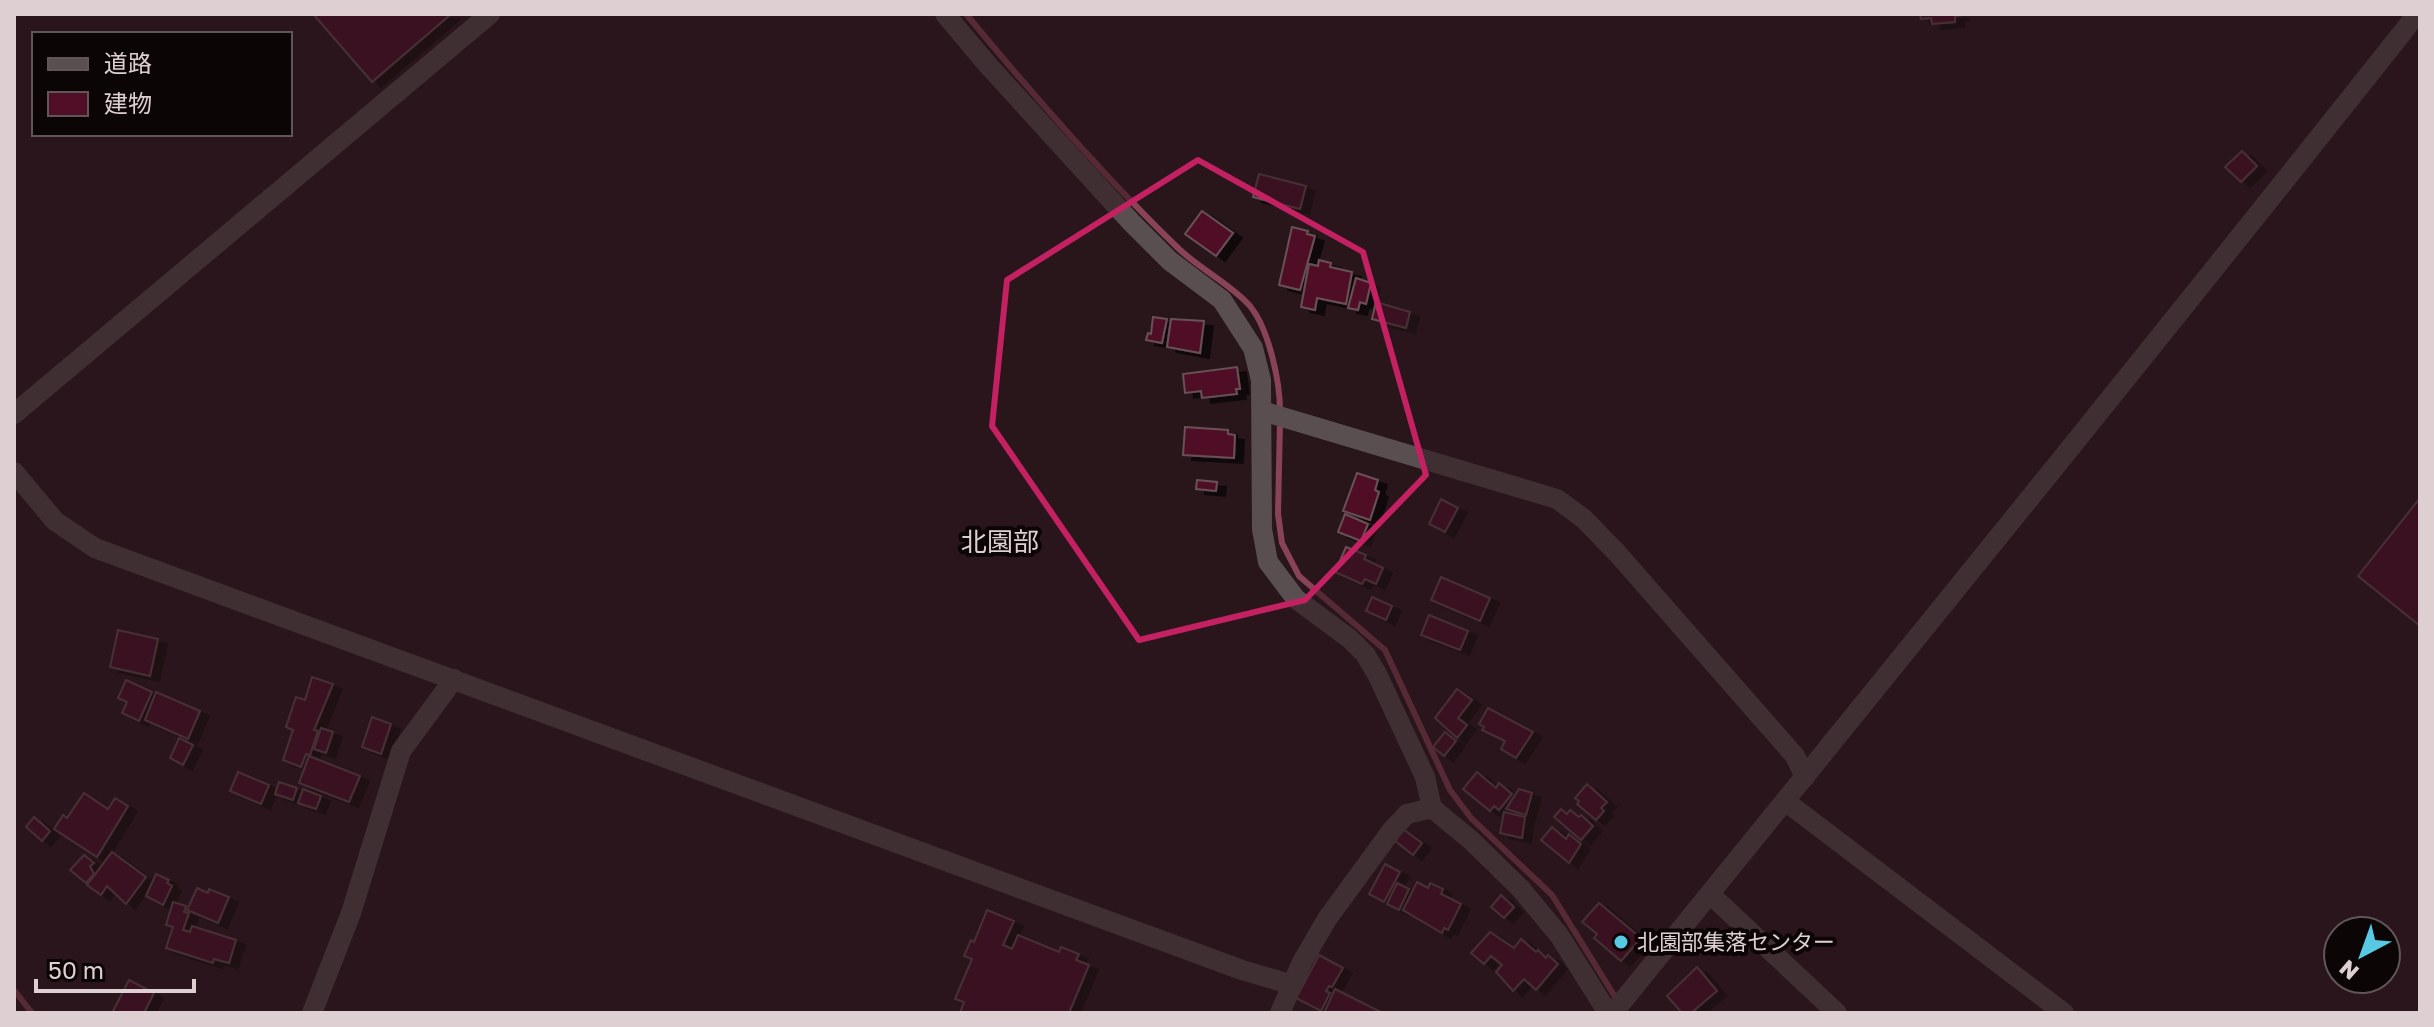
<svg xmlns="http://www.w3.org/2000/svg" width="2434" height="1027" font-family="'Golos Text','Noto Sans JP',sans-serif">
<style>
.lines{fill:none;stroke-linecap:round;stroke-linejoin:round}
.stream{stroke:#894356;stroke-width:6}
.building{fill:#500f26;stroke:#685156;stroke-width:2;filter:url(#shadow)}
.minor{stroke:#594f51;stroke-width:20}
.marked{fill:none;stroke:#c32161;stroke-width:6;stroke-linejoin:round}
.poi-dot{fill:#57c9e2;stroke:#0c0506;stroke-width:3}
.labels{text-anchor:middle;stroke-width:8;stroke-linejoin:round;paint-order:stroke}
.poi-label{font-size:22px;fill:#ddcfd2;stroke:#0c0506;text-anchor:start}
.quarter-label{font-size:26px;fill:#ddcfd2;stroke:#0c0506}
</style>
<defs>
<filter id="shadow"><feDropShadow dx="9" dy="5" stdDeviation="0" flood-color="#0009"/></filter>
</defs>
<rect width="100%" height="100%" fill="#29161b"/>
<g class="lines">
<!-- stream -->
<g class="stream">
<path d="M966,14c67,81 137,162 213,235 21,20 53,36 71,57 19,23 30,76 30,105"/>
<polyline points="1280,422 1278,514 1282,543 1299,576 1385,650 1450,790 1471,818 1552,895 1617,1000"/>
<polyline points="14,990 32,1013"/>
</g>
</g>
<!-- building -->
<g class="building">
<polygon points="313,14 449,14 450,15 372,82"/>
<polygon points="1920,14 1960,14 1961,15 1955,16 1955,22 1932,24 1931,18 1921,19"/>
<polygon points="2242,151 2257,166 2241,182 2225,167"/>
<polygon points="1259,174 1306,186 1300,209 1253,197"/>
<polygon points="1202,211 1233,233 1216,256 1185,234"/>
<polygon points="1292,227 1308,231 1307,234 1315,236 1300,290 1279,285"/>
<polygon points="1319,260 1331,263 1330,267 1352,272 1346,304 1317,298 1315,310 1301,307 1309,264 1318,266"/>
<polygon points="1356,278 1371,283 1366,304 1360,302 1358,310 1348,308"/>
<polygon points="1376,302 1410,312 1406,328 1372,319"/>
<polygon points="1153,317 1167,319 1162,343 1146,340 1148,333 1151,334"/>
<polygon points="1171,319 1204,321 1200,353 1167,347"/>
<polygon points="1237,367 1240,389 1236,389 1237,394 1202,398 1201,391 1185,393 1183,374"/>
<polygon points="1185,427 1228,430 1228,434 1235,435 1234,458 1183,455"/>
<polygon points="1357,473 1378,480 1375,490 1379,492 1370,520 1343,511"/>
<polygon points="1197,480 1217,482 1216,491 1196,489"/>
<polygon points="2420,498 2420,626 2358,576"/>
<polygon points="1441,499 1458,508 1445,532 1429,524"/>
<polygon points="1345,514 1368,524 1361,541 1338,532"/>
<polygon points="1346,547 1366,555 1364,559 1383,568 1376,584 1365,579 1362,584 1335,572"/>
<polygon points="1441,577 1490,598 1480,621 1431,600"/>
<polygon points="1372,597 1392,606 1386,620 1366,611"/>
<polygon points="1429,615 1468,631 1460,650 1421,635"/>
<polygon points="118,630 158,639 150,676 110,667"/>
<polygon points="312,677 333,684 314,730 318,731 310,755 306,754 301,767 283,760 293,730 286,727 296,697 305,700"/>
<polygon points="126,680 152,692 139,721 122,713 127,702 118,698"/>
<polygon points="1457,689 1472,700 1458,718 1467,725 1457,738 1435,718"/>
<polygon points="156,692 200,711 188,739 145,720"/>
<polygon points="1488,708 1533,732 1516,758 1501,749 1505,741 1482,730 1484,727 1479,724"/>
<polygon points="372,717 391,724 381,754 362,747"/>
<polygon points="321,728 333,732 326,753 314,749"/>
<polygon points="1445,732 1456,741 1444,756 1433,747"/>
<polygon points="179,738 193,745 183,765 170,758"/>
<polygon points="309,756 360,776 349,802 299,783"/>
<polygon points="238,772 269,785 261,804 230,791"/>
<polygon points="1477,772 1496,788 1499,783 1512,794 1499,810 1494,806 1490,811 1463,789"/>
<polygon points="279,782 297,788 293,800 275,794"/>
<polygon points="1587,784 1607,802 1601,808 1604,811 1596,820 1577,804 1579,801 1575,798"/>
<polygon points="303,789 321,796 316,809 298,803"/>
<polygon points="1519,789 1532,793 1526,815 1506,809"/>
<polygon points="84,793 108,809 115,798 128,806 97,857 54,829 63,815 67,818"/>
<polygon points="1561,809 1567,814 1570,810 1579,817 1581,815 1593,826 1581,840 1554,817"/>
<polygon points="1504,812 1525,817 1522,838 1500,833"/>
<polygon points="34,817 50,831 42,841 26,827"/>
<polygon points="1552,827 1566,839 1569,834 1581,844 1569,863 1541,840"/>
<polygon points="1403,829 1422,843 1413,855 1394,840"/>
<polygon points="112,852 146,877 126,904 107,886 101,895 87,885"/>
<polygon points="84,855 94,863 90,866 94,874 86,883 70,870"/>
<polygon points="1385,864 1400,872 1384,902 1369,894"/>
<polygon points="156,874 169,880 167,883 172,886 163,905 146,896"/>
<polygon points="1417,882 1428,888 1430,883 1443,889 1441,894 1461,904 1448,930 1444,928 1442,933 1403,910"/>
<polygon points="1397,883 1409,889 1399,910 1387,904"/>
<polygon points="197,888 208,893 209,889 229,897 218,923 187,910"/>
<polygon points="1501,895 1514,907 1504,918 1491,907"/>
<polygon points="173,902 186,906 184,912 189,913 183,930 190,932 192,926 236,940 229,963 214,959 213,963 166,948 173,927 166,925"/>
<polygon points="1599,903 1641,938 1621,961 1594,938 1597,934 1582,922"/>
<polygon points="987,910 1014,921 1003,945 1012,949 1018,935 1059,952 1061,947 1079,954 1076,960 1089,965 1069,1013 960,1013 964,1002 955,999 972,959 964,956 971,940 974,942"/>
<polygon points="1490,932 1514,948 1521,939 1536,952 1538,950 1546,958 1548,955 1558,964 1536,990 1524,979 1513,991 1496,972 1502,965 1491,956 1484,964 1471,953"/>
<polygon points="1319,955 1343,968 1332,987 1329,986 1326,991 1330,993 1321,1011 1296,998"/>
<polygon points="1697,967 1717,991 1691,1013 1682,1013 1667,996"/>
<polygon points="129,980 154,993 144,1013 112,1013"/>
<polygon points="1335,989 1381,1012 1381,1013 1324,1013"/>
</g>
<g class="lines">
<!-- minor -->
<g class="minor">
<polyline points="945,14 987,64 1131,222 1170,261 1222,300 1253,348 1261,380 1262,529 1268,562 1296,599 1350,639 1365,654 1377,674 1425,777 1432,808 1472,841 1520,888 1559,935 1608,1013"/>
<polyline points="1262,411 1557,499 1584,519 1617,553 1795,756 1805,777"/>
<polyline points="14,414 490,14"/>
<polyline points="14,472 55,521 95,548 1242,970 1293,985"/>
<polyline points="1785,801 2064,1013"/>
<polyline points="1710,894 1837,1013"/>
<polyline points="312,1013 351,913 401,751 454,679"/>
<polyline points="1280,1013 1302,962 1327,919 1392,830 1407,814 1432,808"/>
<path d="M1613,1013c269,-332 539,-664 804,-999"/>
</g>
</g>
<!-- marked area -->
<path d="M0 0H2434V1027H0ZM1198,160l165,92 63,223 -121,125 -166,40 -147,-214 15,-146z" fill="#29161b" fill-opacity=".55" fill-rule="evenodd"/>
<path class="marked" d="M1198,160l165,92 63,223 -121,125 -166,40 -147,-214 15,-146z"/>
<!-- markers -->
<circle class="poi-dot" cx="1621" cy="942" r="8"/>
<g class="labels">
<!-- poi labels -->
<g class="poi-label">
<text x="1637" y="950">北園部集落センター</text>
</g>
<!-- quarter labels -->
<g class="quarter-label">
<text x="1000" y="551">北園部</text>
</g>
</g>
<!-- border -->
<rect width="2434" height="1027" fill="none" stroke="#ddcfd2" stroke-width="32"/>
<!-- legend -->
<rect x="32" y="32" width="260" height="104" fill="#0c0506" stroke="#605658" stroke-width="2"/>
<rect x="48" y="58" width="40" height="12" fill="#594f51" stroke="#605658" stroke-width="2"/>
<text x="104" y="72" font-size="24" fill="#ddcfd2">道路</text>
<rect x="48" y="92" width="40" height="24" fill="#500f26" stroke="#605658" stroke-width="2"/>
<text x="104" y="112" font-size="24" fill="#ddcfd2">建物</text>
<!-- north arrow -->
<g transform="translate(2362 955) rotate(221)"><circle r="38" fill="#0c0506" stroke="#605658" stroke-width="2"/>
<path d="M0-6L14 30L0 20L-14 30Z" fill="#57c9e2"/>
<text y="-12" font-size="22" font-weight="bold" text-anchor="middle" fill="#ddcfd2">N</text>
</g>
<!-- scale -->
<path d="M36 979v12h158v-12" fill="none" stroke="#ddcfd2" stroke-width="4"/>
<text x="48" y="979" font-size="24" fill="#ddcfd2" stroke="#0c0506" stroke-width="6" paint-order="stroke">50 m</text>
</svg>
